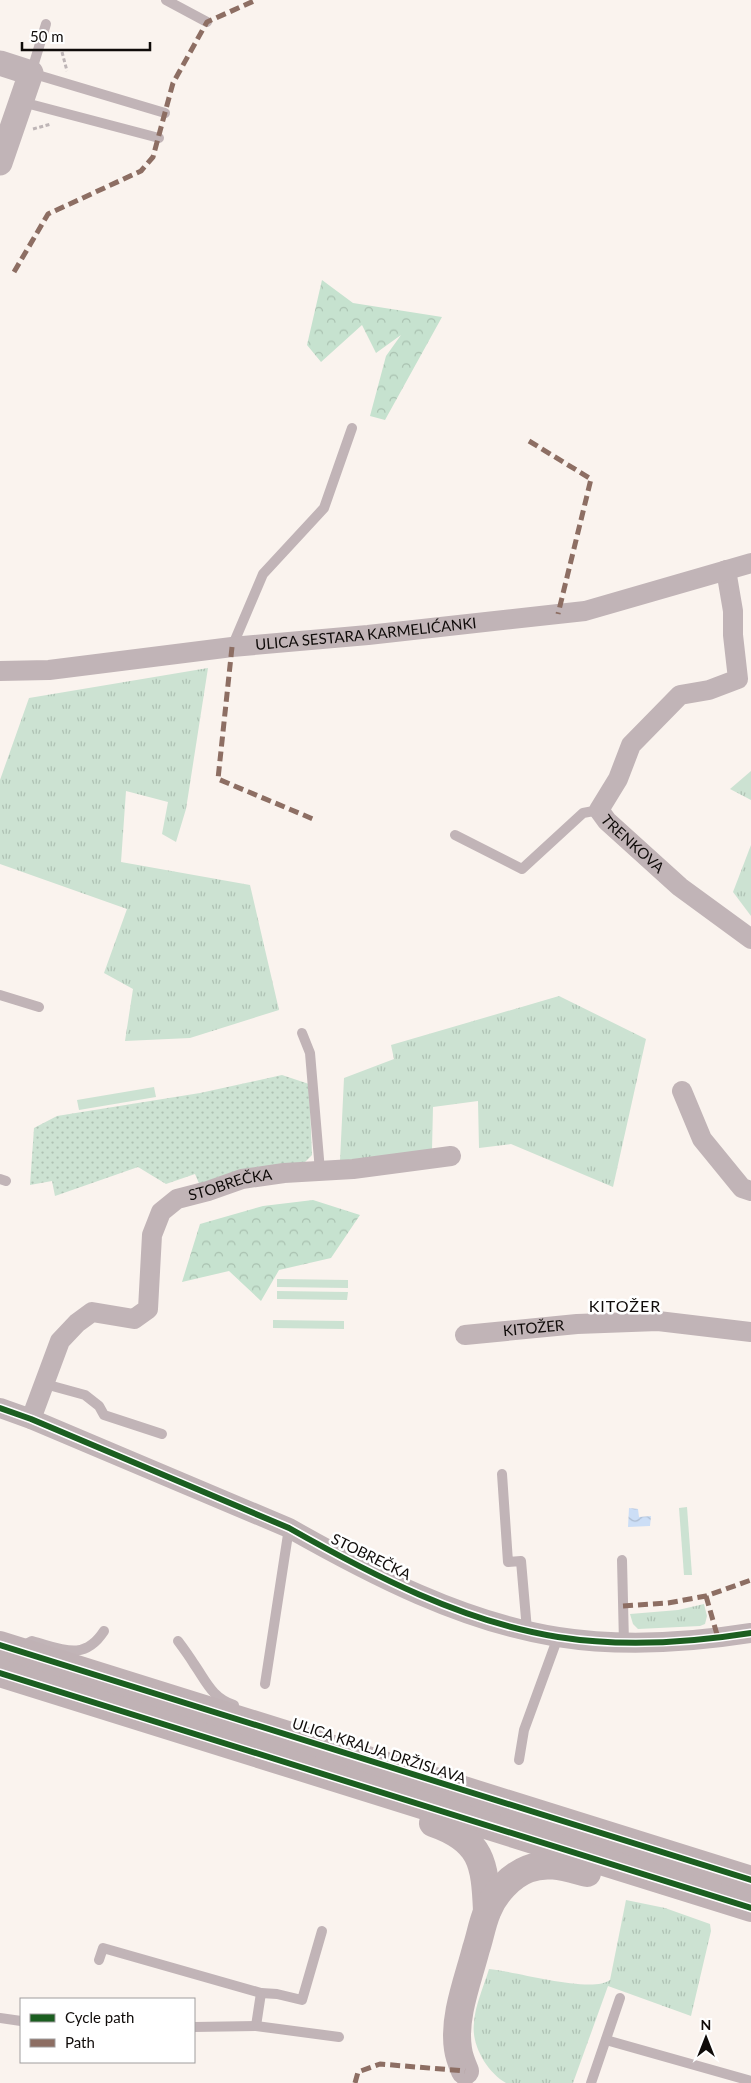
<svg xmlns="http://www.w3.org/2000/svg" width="751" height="2083" font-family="Lato,sans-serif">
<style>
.grass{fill:url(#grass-tufts)}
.forest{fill:url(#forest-crowns)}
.garden{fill:url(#garden-dots)}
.pitch{fill:#cce2d2}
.water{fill:url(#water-waves)}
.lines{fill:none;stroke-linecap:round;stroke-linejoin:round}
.path{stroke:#beb5b6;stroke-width:3;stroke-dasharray:4 2.5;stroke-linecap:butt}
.service{stroke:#c1b4b7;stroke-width:10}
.minor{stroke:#c1b4b7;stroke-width:20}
.tertiary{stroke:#c1b4b7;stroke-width:25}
.trunk{stroke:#c0b2b5;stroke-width:28}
.quiet{stroke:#8d6e63;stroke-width:5;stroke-dasharray:10 5;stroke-linecap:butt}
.cycleway-casing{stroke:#fff;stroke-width:9}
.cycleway{stroke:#1b5e20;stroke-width:6}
.labels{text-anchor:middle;stroke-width:5;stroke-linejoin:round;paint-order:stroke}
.street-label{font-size:15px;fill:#0f0b09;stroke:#fff}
.neighbourhood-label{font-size:16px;letter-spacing:1px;fill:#0f0b09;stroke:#fff}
</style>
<defs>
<pattern id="grass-tufts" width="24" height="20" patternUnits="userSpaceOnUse" patternTransform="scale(1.25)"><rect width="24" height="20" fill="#cce2d2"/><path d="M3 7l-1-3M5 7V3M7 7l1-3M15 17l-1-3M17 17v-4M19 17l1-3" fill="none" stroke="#aec1b3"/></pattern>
<pattern id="forest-crowns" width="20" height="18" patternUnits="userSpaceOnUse" patternTransform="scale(1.25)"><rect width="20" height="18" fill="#c6e2cf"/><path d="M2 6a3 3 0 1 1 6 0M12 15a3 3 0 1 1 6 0" fill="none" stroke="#a9c1b0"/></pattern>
<pattern id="garden-dots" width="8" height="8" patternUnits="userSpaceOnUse" patternTransform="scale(1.25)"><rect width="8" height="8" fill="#cce2d2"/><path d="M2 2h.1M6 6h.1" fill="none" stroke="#aec1b3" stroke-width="1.8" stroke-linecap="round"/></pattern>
<pattern id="water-waves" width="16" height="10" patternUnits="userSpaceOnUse" patternTransform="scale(1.25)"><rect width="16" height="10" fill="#ccdef6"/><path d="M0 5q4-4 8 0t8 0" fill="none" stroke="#aebdd2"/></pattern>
</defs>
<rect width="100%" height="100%" fill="#faf3ee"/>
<!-- grass -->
<g class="grass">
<polygon points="208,668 186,809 176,842 162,834 168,802 126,791 121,862 250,885 279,1010 190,1038 125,1041 133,989 104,973 127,909 0,864 0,780 29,698"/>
<polygon points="751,771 751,800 730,789"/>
<polygon points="751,845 751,916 733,892"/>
<polygon points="559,996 646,1039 613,1187 511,1144 479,1148 478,1101 433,1107 432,1150 340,1161 344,1078 394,1059 391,1045"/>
<polygon points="704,1604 707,1616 705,1624 700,1626 638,1629 633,1624 630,1614 678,1610"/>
<path d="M626,1900l39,8 45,16 1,7 -20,85 -83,-30 -35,97h-67c-19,-11 -35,-38 -32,-60 1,-18 10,-37 15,-54 25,2 103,25 121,11z"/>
</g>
<!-- forest -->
<g class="forest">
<polygon points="322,280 353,303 442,317 385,420 370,416 386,356 401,335 376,353 362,325 321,362 307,345"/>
<polygon points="313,1200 360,1215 331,1258 279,1270 261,1301 229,1271 182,1282 200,1224 263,1206"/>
</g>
<!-- garden -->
<polygon class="garden" points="282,1075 309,1084 312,1155 302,1165 201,1188 195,1174 166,1184 138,1167 55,1196 52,1181 30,1185 34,1128 57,1116 200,1093"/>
<!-- pitch -->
<g class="pitch">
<polygon points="154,1087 156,1097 79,1110 77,1100"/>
<polygon points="277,1279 348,1280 348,1288 277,1287"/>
<polygon points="277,1291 348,1292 347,1300 277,1299"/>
<polygon points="273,1320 344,1321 344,1329 273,1328"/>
<polygon points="687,1507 692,1575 684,1575 679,1508"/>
</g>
<!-- water -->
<polygon class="water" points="629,1508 638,1509 639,1517 651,1516 650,1526 628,1527"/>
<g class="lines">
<!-- path -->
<g class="path">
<polyline points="62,52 67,71"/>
<polyline points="33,129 51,124"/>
</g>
<!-- service -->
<g class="service">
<polyline points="166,0 207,22"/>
<polyline points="46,24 31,73 165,113"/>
<polyline points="22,102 159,138"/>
<polyline points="232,647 263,574 324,508 352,428"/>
<polyline points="455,835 522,869 583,813 599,810"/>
<polyline points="0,995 39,1007"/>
<polyline points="302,1033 310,1053 320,1171"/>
<polyline points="0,1179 6,1181"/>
<polyline points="45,1384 85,1395 99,1406 104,1415 162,1434"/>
<polyline points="502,1474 508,1562 521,1561 527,1630"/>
<polyline points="622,1560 624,1643"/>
<path d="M178,1641c6,8 11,15 16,23 12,17 18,34 40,41"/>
<path d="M26,1644l6,-3c30,8 52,21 72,-10"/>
<polyline points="265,1684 289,1528"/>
<polyline points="519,1760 524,1730 558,1637"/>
<polyline points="99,1960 103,1948 261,1993 256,2026"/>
<polyline points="261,1993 277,1994 302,2000 322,1931"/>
<polyline points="0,2018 21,2021"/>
<polyline points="194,2027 256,2026 339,2037"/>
<polyline points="606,2040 751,2081"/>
<polyline points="591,2083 620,1998"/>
</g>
<!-- minor -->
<g class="minor">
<path id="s1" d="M726,570l7,41v24l5,44 -29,11 -29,5 -49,50 -13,34 -19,31 8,11 73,66 71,52"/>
<path id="s2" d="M0,671l49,-1 183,-23 136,-12 217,-24 166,-48"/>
<polyline points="682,1091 702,1139 742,1188 751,1191"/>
<path id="s3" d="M465,1335l112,-11 81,-3 93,11"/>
<path d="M0,1408l31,11 258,109c83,47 174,94 269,109 63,10 130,6 193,-4"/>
<path id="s4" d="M31,1419l29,-78 17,-18 15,-11 42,7 14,-10 4,-74 9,-23 16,-13 31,-8 34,-12 42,-6 69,-4 98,-13"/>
</g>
<!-- tertiary -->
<polyline class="tertiary" points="0,63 31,73 0,163"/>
<!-- trunk -->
<g class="trunk">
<polyline points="0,1645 751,1880"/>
<polyline points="0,1673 751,1908"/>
<path d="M433,1823c49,17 52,40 54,88"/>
<path d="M465,2071c-3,-7 -6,-14 -7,-22 -5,-32 10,-69 18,-100 4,-12 6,-25 11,-37 7,-18 23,-36 41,-43 20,-8 39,-1 59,4"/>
</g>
<!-- quiet -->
<g class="quiet">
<polyline points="14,272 48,214 141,171 153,157 173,83 207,22 256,0"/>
<polyline points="529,441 591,479 558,614"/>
<polyline points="232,647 218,779 313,819"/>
<polyline points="706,1596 718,1638"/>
<polyline points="623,1606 668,1603 706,1596 751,1580"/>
<polyline points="355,2083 358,2072 380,2064 465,2071"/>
</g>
<defs>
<g id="cycleway">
<path d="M0,1408l31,11 258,109c83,47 174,94 269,109 63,10 130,6 193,-4"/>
<polyline points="0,1645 751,1880"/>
<polyline points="0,1673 751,1908"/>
</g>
</defs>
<!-- cycleway casing -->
<use href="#cycleway" class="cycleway-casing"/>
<!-- cycleway -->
<use href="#cycleway" class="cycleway"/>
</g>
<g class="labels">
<!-- street labels -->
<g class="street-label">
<text dy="5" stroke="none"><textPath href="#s2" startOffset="368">ULICA SESTARA KARMELIĆANKI</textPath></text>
<text dy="5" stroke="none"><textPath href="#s1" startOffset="361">TRENKOVA</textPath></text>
<text dy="5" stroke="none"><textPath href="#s4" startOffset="361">STOBREČKA</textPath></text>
<text dy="5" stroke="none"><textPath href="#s3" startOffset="69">KITOŽER</textPath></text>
<text transform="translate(371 1557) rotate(26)" y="5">STOBREČKA</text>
<text transform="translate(379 1751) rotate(18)" y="5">ULICA KRALJA DRŽISLAVA</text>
</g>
<!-- neighbourhood labels -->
<g class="neighbourhood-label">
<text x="625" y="1312">KITOŽER</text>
</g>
</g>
<!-- legend -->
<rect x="20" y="1998" width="175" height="65" fill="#ffffff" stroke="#9f9d9d"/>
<rect x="30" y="2014" width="25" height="8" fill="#1b5e20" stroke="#9f9d9d"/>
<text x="65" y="2023" font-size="15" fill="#0f0b09">Cycle path</text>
<rect x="30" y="2039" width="25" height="8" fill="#8d6e63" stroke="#9f9d9d"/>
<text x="65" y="2048" font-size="15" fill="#0f0b09">Path</text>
<!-- north arrow -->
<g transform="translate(706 2038)" stroke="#ffffff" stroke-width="4" paint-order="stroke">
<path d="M0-4L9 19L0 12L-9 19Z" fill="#0f0b09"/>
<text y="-8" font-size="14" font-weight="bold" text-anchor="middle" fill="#0f0b09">N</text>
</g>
<!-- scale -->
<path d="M22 42v8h128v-8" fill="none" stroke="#0f0b09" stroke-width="2.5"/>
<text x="30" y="42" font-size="15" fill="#0f0b09" stroke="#ffffff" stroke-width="4" paint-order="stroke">50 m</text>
</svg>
